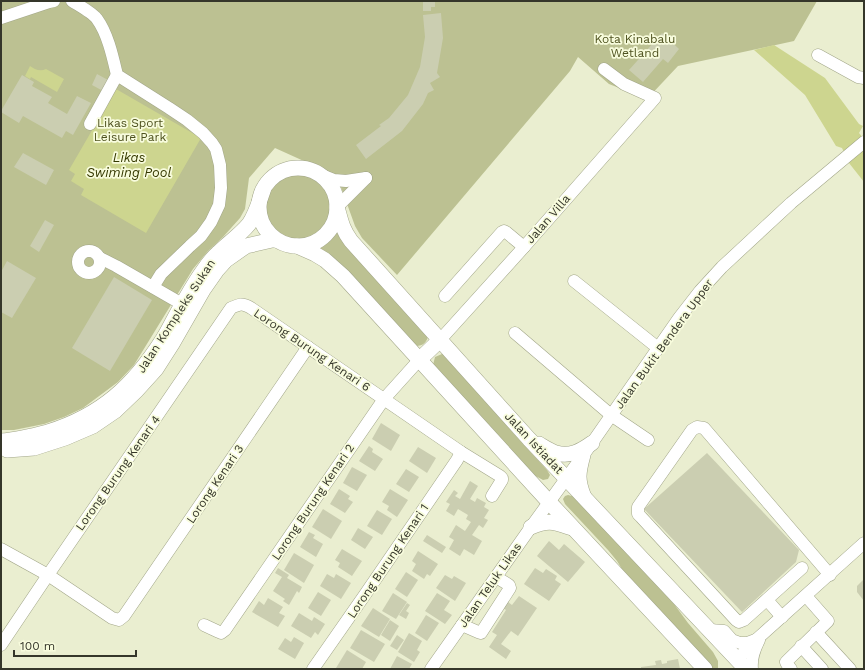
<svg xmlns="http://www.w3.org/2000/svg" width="865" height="670" font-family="'Work Sans',sans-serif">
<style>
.green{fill:#bcc192}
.water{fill:#cdd58f}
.building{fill:#cbceb1}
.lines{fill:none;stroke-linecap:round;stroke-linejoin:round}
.minor-casing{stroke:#a2a689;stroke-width:13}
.major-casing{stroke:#a2a689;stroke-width:16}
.minor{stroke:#fff;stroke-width:12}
.major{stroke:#fff;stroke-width:15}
.labels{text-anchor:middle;stroke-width:3.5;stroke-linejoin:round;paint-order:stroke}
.park-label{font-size:12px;fill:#4e521f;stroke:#f8fcdd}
.street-label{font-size:12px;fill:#35362a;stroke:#f8fcdd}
.water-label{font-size:13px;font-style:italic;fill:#353901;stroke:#f8fcdd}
</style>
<rect width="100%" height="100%" fill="#eaeed0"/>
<!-- green -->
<g class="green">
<polygon points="1,1 817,1 794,41 678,66 647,99 609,84 578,57 570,71 397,275 362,238 355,226 337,176 275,148 249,178 245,209 240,218 223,237 208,251 193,269 134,365 118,382 83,408 64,417 44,424 14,430 1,430"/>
<circle cx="299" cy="208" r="34"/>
<path d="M337,229l91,107c-1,6 -5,10 -12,10l-102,-98c11,-3 16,-11 23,-19z"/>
<polygon points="442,354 445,354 514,434 547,470 550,475 548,479 543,480 532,474 433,365 435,357"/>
<polygon points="568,495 572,496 581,501 674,604 688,623 713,652 718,661 718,669 710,669 630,582 617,561 608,550 565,504 563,499 565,496"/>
</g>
<!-- water -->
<g class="water">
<polygon points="774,45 825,78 859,124 863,126 859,133 864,139 864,182 849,163 842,148 836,146 805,95 754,50"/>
<path d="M30,66c4,3 10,6 16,3l18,10 -7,13 -26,-15 -1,2 -5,-3z"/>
<polygon points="116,89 201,138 146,233 81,195 84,189 71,181 75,174 69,170"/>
</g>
<!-- building -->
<g class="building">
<polygon points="423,1 435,1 435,7 431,7 431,11 423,11"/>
<polygon points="441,13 443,38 437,73 440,77 430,83 434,90 428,93 423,104 402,131 366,159 356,145 381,126 379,125 389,118 408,95 420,67 425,37 423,15"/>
<polygon points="662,33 679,49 668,63 663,59 643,82 629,70"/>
<polygon points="97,74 108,80 103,91 92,85"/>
<polygon points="22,75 34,82 32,86 52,97 48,103 67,114 77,96 91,103 73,135 66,131 62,138 23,116 19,123 1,112 1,111"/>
<polygon points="23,153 54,170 46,185 14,167"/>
<polygon points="45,220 54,225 39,252 30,246"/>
<polygon points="7,261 36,278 12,318 1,312 1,272"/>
<polygon points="114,277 152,300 110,371 72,348"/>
<polygon points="381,423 400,435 391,451 372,439"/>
<polygon points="369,446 373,449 372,452 383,459 375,471 359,461"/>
<polygon points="418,447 436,458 427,473 409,461"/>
<polygon points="707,453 799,550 796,562 742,612 644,509"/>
<polygon points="352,467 367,475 357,491 343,483"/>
<polygon points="406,469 419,477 409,492 396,484"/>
<polygon points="470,481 478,486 470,499 475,502 477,498 486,503 484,507 489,510 484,518 488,520 483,528 479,525 472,535 482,541 474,555 464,549 460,556 449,549 454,540 449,537 456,525 465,531 471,522 466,519 468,515 458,509 454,516 446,511 450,504 446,502 454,490 458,493 455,496 460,499"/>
<polygon points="339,489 350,496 348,499 353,502 345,513 330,504"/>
<polygon points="390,489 408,500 397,517 387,510 389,506 382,502"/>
<polygon points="323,509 342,521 331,539 312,527"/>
<polygon points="377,510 392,519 382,535 367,526"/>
<polygon points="358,528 373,537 365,549 351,540"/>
<polygon points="309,532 315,535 313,538 323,544 316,557 300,547"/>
<polygon points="427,535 446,547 442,553 423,541"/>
<polygon points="549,541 559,550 564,544 585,562 568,582 537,556"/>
<polygon points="342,549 362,561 352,576 338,567 340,563 335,560"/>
<polygon points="418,551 438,564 430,576 427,574 424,579 412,571 416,564 412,561"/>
<polygon points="294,553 314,565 304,583 284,570"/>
<polygon points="278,568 289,575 287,578 302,587 299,593 297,591 289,605 283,601 285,599 273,591 282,577 275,573"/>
<polygon points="535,568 543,573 546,569 557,576 555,580 561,584 549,601 524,584"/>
<polygon points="406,572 418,580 407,597 395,589"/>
<polygon points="327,574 334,578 336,574 351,583 341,599 320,586"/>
<polygon points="445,575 452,579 454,576 466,583 455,601 436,588"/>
<polygon points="864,579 864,601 857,592 857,586"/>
<polygon points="318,592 331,600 321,616 308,608"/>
<polygon points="393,593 407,602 396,619 382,611"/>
<polygon points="437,593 450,601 444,610 452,615 445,624 425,611"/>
<polygon points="519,596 537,608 518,636 511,631 501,644 511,651 506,659 489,647 497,635 492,632 506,610 500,606 504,599 512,605"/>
<polygon points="268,598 283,607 279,613 285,616 278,627 252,612 259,601 264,605"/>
<polygon points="407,603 410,605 406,611 409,613 406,619 399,615"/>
<polygon points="373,608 390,619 379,637 361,626"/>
<polygon points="299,613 312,621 314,617 325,624 318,635 315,632 311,638 291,626"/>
<polygon points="426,615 439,623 427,641 415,633"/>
<polygon points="390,620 399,626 390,641 381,635"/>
<polygon points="361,630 385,644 374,662 350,648"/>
<polygon points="409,633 422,641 417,650 420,652 414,662 398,652"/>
<polygon points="397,635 404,640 397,650 390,646"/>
<polygon points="294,637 304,643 295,659 278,649 285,638 291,642"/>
<polygon points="347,650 366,662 362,669 337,669 336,668"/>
<polygon points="397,656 412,664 409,669 390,669"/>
<polygon points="678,659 680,669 641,669 641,667 656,665 655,661 661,660 662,664 667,663 667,661"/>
</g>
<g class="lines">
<defs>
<g id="minor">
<path d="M72,1c6,4 21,12 25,18 11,15 16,39 20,56l52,33 18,12 16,13 9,10 4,6 4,16 1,23 -2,17 -8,17 -10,14 -11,10 -29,28 -8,13"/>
<polyline points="1,18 49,2 54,1"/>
<polyline points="818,55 858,77 864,78"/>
<polyline points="90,124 117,75"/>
<polyline points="319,174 334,180 346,181 366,178"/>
<polyline points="337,207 366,178"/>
<circle cx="89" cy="262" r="11"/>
<polyline points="100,258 116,266 182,304"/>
<polyline points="574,281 658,348"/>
<polyline points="445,296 502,232 504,231 506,232 524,247"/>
<polyline points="515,333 611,415 648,440"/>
<polyline points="440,340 524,247 655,98 624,84 604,69"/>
<polyline points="1,549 48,575 112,618 119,620 124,616 308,347"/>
<polyline points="802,568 744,620 739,622 736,620 641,517 638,514 638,507 692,430 697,427 704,428 830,575"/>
<polyline points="767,600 782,617"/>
<polyline points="204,625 219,632 221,633 225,630 384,399 420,359"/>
<polyline points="462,625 478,632 481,633 510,588 509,585 496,577"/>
<polyline points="709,630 724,631 732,640 740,643 747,643 755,640"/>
<polyline points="816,632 850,669"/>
<path d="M1,645l47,-70 183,-267c9,-4 11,-5 20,0l210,144 39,24 2,2v2l-10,16"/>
<polyline points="801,646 822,669"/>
<polyline points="738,659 745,651 757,639 864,543"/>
<polyline points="313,669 364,596 457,460 461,452"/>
<polyline points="431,669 531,527 592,443 679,318 700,291 722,267 791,203 864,142"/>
<path d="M752,669c-1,-11 2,-19 7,-29"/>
<polyline points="791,669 787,664 786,662 788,660 828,621 806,596"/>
</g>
<g id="major">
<circle cx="298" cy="207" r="39"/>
<path d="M337,207c4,14 5,22 14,34l178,198 217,230"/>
<polyline points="297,246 315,254 325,260 343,276 549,502 705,669"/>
<polyline points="420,359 440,340"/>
<path d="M1,441c16,-1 32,-5 47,-9 54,-17 85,-46 115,-93 7,-11 12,-23 19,-34 7,-12 13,-23 21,-34 4,-6 9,-13 15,-18 10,-10 22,-18 31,-29 7,-10 10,-22 14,-33"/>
<path d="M539,444c5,3 11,7 17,9 14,4 25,-2 36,-10"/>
<polyline points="7,450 34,448 65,438 93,426 115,411 137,390 156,369 172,344 203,290 217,270 226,260 246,246 272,240 276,240"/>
<path d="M583,455c-5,18 -6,25 1,42"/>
<path d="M531,527c18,-8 23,-5 41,1"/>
</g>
</defs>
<!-- minor casing -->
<use href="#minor" class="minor-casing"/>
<!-- major casing -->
<use href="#major" class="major-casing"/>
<!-- minor -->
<use href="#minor" class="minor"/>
<!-- major -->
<use href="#major" class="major"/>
</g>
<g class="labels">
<!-- park labels -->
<g class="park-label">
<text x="635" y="43">Kota Kinabalu<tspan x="635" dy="14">Wetland</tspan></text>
<text x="130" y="127">Likas Sport<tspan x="130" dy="14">Leisure Park</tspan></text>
</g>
<!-- street labels -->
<g class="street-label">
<text transform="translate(548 219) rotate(-49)" y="4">Jalan Villa</text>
<text transform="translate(176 316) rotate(-57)" y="4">Jalan Kompleks Sukan</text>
<text transform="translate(664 344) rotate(-54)" y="4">Jalan Bukit Bendera Upper</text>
<text transform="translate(312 350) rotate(34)" y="4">Lorong Burung Kenari 6</text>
<text transform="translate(534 443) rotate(47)" y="4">Jalan Istiadat</text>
<text transform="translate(118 473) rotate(-55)" y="4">Lorong Burung Kenari 4</text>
<text transform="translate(215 484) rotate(-56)" y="4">Lorong Kenari 3</text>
<text transform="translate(313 502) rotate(-56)" y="4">Lorong Burung Kenari 2</text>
<text transform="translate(388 561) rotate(-56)" y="4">Lorong Burung Kenari 1</text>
<text transform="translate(490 585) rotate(-55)" y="4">Jalan Teluk Likas</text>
</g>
<!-- water labels -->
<g class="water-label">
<text x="129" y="162">Likas<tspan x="129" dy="15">Swiming Pool</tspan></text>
</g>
</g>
<!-- border -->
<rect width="865" height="670" fill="none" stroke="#35362a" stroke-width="4"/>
<!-- scale -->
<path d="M14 650v6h122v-6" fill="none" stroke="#35362a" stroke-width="2"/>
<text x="20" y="650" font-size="12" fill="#35362a" stroke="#f8fcdd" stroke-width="3" paint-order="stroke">100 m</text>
</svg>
